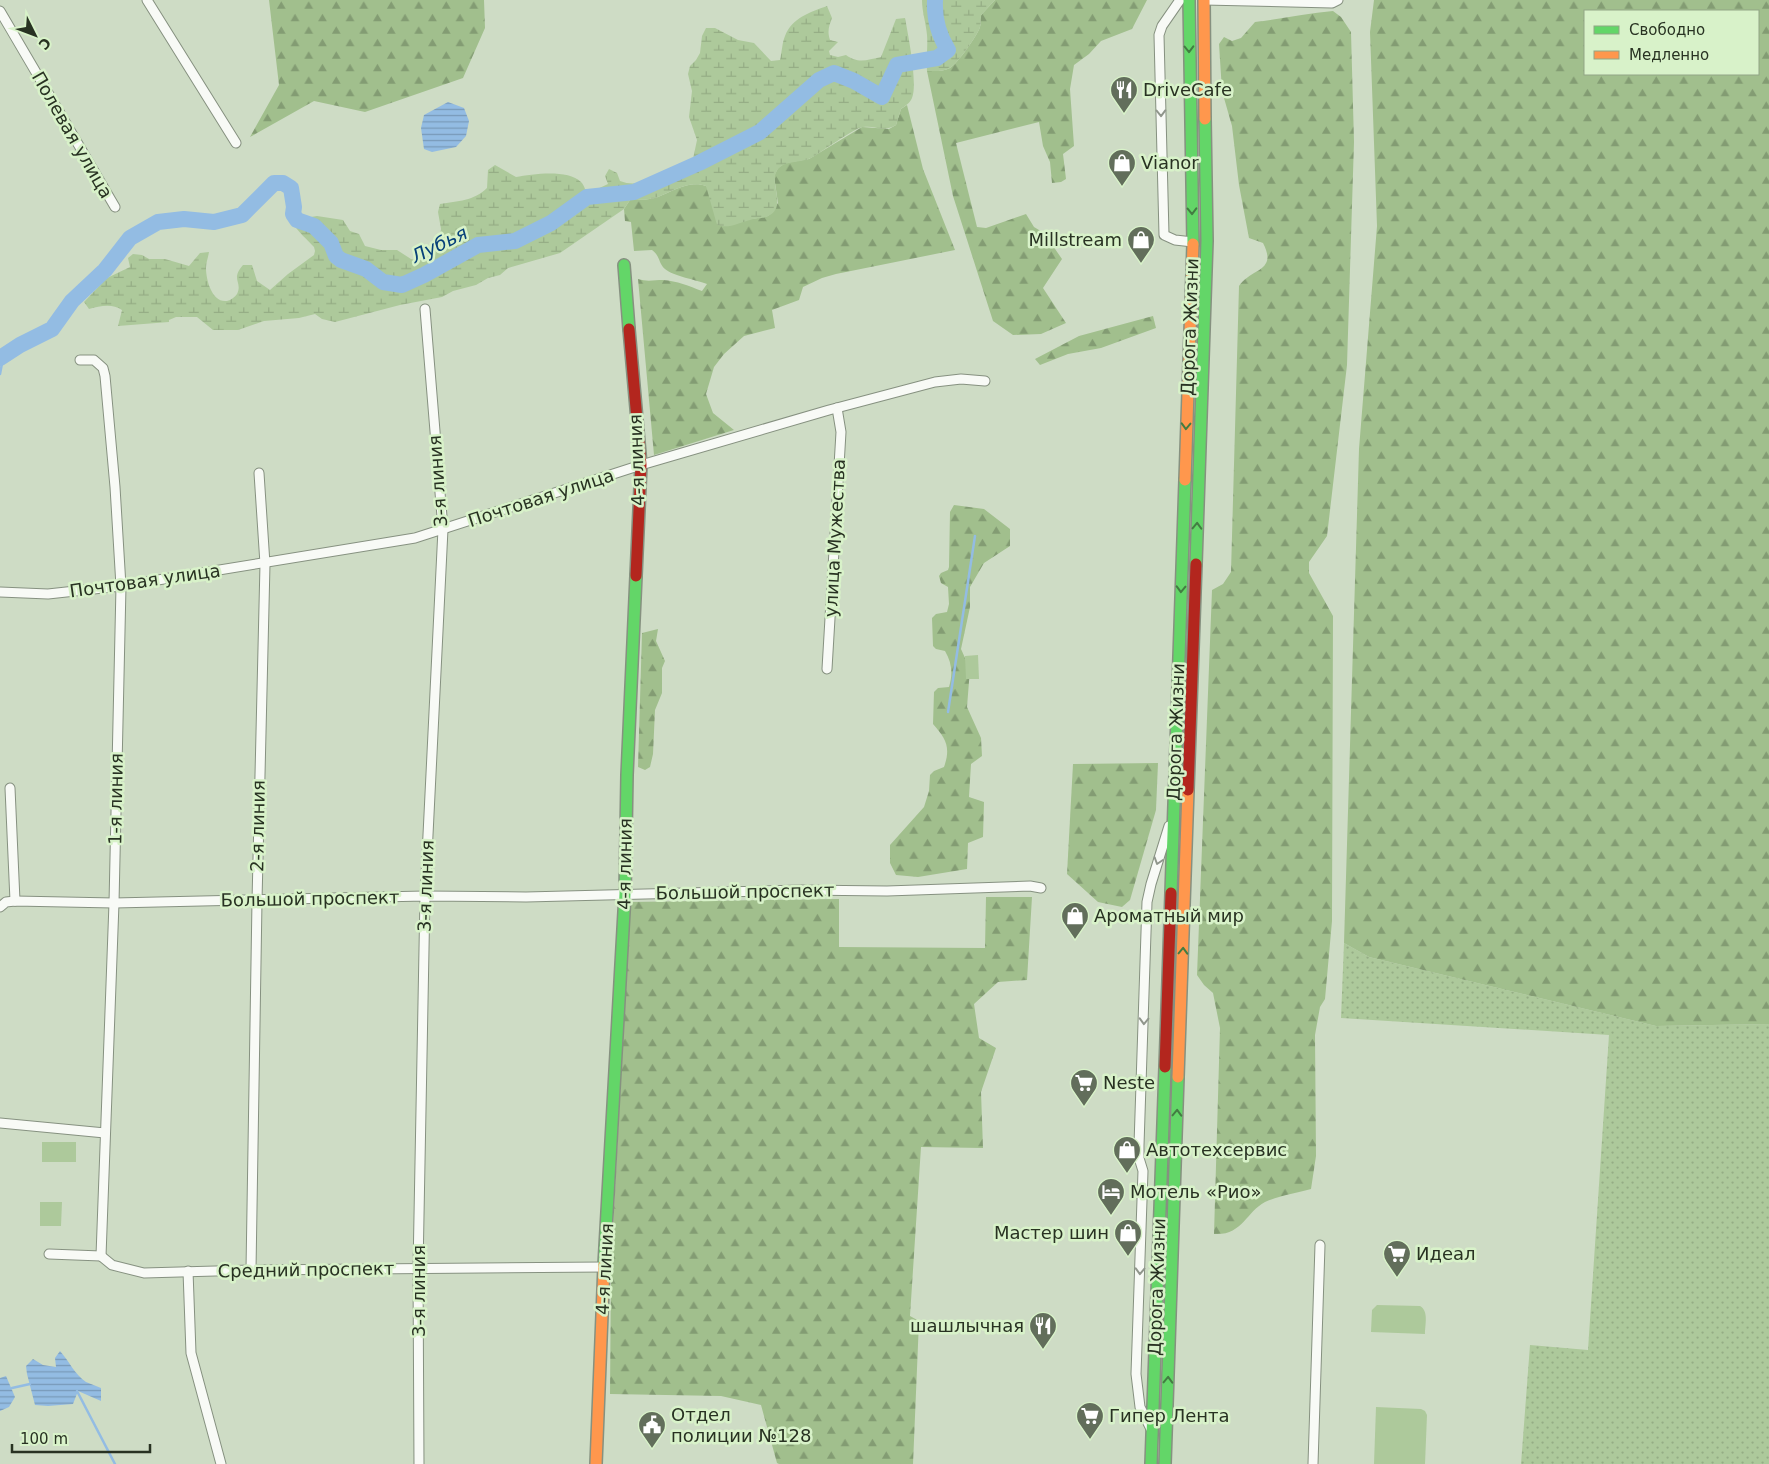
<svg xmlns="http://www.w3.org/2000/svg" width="1769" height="1464" font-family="'DejaVu Sans',sans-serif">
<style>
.grass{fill:url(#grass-dots)}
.forest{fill:url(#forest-firs);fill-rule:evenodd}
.wetland{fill:url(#wetland-marsh)}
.park{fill:#adc99b}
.water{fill:url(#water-rules)}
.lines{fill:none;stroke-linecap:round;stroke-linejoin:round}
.stream{stroke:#93bce3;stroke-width:2.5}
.river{stroke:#93bce3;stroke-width:16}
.street-casing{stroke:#869180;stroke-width:11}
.fast-casing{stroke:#869180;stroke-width:14}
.slow-casing{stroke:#869180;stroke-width:14}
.jam-casing{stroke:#869180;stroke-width:14}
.street{stroke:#f8faf6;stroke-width:9}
.fast{stroke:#63d668;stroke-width:11}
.slow{stroke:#ff974d;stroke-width:11}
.jam{stroke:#b3261e;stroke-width:11}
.oneway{stroke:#437c42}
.oneway2{stroke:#90968c}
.labels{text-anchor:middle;stroke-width:5;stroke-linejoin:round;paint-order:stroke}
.poi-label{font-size:18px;fill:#283222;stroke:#d8f2c9;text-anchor:start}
.street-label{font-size:18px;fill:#283222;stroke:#d8f2c9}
.water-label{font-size:19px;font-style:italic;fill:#064079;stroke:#d8f2c9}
</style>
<defs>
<pattern id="grass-dots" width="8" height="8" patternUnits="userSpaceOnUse" patternTransform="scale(1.25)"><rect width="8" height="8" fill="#adc99b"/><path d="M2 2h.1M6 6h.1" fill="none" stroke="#95ad85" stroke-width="1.8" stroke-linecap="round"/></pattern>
<pattern id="forest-firs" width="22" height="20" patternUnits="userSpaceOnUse" patternTransform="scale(1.25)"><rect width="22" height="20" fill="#a1bf8d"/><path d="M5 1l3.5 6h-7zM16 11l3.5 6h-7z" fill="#839c73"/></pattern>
<pattern id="wetland-marsh" width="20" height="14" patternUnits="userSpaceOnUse" patternTransform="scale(1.25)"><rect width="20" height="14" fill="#adc99b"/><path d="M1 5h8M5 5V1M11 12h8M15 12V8" fill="none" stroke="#95ad85"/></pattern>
<pattern id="water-rules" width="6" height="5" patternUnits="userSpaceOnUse" patternTransform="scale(1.25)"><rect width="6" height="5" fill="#93bce3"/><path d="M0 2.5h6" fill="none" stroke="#7899b8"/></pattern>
</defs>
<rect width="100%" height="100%" fill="#cedcc5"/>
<!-- grass -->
<polygon class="grass" points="1344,943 1369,957 1656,1026 1769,1024 1769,1464 1521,1464 1530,1345 1588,1350 1609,1035 1341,1018"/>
<!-- forest -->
<g class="forest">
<polygon points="269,0 484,0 485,28 463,78 365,112 314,101 250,137 279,85"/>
<path d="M995,0h152l-15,29 -31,12 -12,13 -15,11 -4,24 4,57 -11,8 3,25 -5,3 -9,1 -2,-21 -7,-16 -4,-24 -83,21 21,84 9,1 40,-14 8,13 10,6 18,26 -19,29 23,35 -25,11 -28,1 -20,-14 -40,-125 -26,-125c7,0 16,1 23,-3 8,-5 27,-32 30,-41 1,-4 1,-8 1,-12z"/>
<path d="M1374,0h395v1024l-113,2 -287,-69 -25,-14 15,-494 18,-223 -7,-194zM1585,11h173v63h-173z"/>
<path d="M1333,11l8,6 10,15 3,110 -7,223 -20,171 -18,26v11l24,43 -1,305 -7,78 -5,8 -5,28 1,121 -5,33c-14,4 -33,7 -46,13 -19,10 -23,34 -51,32l6,-206 -7,-35 -9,-8 -7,-10 15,-385 11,-6 8,-12 8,-286c12,-18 39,-14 24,-43l-14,-5 -10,-53 -7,-59 -10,-35 -3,-47 5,-7 8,4 9,-3 14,-16c27,-3 52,-9 78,-11z"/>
<path d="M907,105l16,64 32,81 -119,24 -14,4 -19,9 -4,13 -27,10 3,18 -31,8 -20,18 -10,13 -8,27 7,19 21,17 -80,25 -16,-176c9,3 16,1 25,1 14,1 26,6 39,11l5,-7c-10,-4 -34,-8 -42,-15 -7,-6 -4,-12 -13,-19l-18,1 -3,-29 -6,-1 -1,-12 6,-9c10,0 19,0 28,-3 15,-6 32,-17 48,-11l46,33 16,-3 10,-13 -4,-27 4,-8 7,-5 24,-4 53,-32 27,2 7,-4 5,-16z"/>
<polygon points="1153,316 1156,328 1101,348 1068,354 1040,365 1035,359 1079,336"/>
<path d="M954,505l30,4 26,20v17l-26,17 -14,24v20l-9,42 9,20 -3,38 14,31 1,18 -11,8 -2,33 15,5 -1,35 -15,6 -1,26 -49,8 -22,-2 -6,-12v-18l34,-38 5,-16 1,-16 4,-4 10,-4c7,-20 2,-28 -11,-43l1,-32 4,-4 11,-1c4,-13 3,-24 -4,-36l-9,-2 -3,-3 -1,-28 4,-4 11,-2 2,-8 -1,-17 -7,-4 -2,-7 2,-3 7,-3 1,-3 1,-55z"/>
<polygon points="658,629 656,641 665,661 662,668 662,693 655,710 653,754 650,767 645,770 638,767 642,633"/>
<polygon points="1158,763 1156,810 1130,900 1122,907 1098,902 1067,874 1073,764"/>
<polygon points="986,897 1032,897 1027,980 998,982 974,1004 979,1038 996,1048 981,1092 983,1148 921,1147 910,1316 919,1321 913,1464 779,1464 777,1463 761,1405 721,1396 610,1394 611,1268 630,902 839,899 839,947 985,948"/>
</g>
<!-- wetland -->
<g class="wetland">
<path d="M922,0h73l-14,15c0,4 0,8 -1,12 -3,9 -22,36 -30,41 -7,4 -16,3 -23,3 -1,-12 1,-25 0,-36 -1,-12 -5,-23 -5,-35z"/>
<path d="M827,6l5,12c-3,8 -5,13 -2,22l8,2 -9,9 1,4 8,2 8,-2c12,9 21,5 35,2l15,-38 9,-1c3,16 13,66 7,80 -2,5 -7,8 -11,11l-5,16c-13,8 -20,0 -33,2 -9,1 -41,25 -52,31 -10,5 -24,2 -32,10 -13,13 10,38 -11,48 -5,3 -13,2 -18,4 -12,3 -21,9 -33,5l-11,-39c-16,-6 -33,5 -48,11 -9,3 -18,3 -28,3l-6,9 -64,44 -52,15 -8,7 -12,3 -12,7 -23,6 -11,6 -42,8 -65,17 -13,-3 -7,-5 -16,4 -35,3 -26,9h-25l-16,-13h-21l-7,3v2l-51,4 4,-16c-10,-7 -22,-4 -33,-1l-5,-7 23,-24 23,-11 -2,-9 5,-4 9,1 7,4h16l24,7 11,-13 9,-1c-1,6 -3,11 -3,16 0,12 6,35 21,33 4,-1 8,-4 10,-7 6,-12 -7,-14 6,-29h9l5,16 13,9 18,-16 26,-19 1,-4 -1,-4c-12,-13 -27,-23 -25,-43l7,1 2,9 7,4 12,-2 26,4 7,11 9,3 6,12 16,4h16l14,9 8,2 15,-7 4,-8 3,-17 -3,-17 2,-8c18,-3 34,-3 47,-16l1,-18 7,-5 21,12c17,-3 52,-8 65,5 2,2 3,4 4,7l8,2 15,-7 -3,-8 4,-7 8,4 3,8c20,8 39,-5 55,-15 6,-3 13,-4 18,-7l4,-19 -8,-23 3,-26 -4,-17 2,-8 6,-6 4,-7 2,-17 4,-8h9l23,12 16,3 17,18 9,-1c2,-8 2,-17 5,-24 7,-18 25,-24 42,-30z"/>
</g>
<!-- park -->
<g class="park">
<polygon points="978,655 979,679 966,679 965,656"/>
<rect x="42" y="1142" width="34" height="20"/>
<polygon points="40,1202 62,1202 61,1226 40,1226"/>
<path d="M1377,1305l43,1c9,5 5,19 5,28l-54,-2 1,-22z"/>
<polygon points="1376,1407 1421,1409 1425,1411 1427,1415 1425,1464 1374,1464"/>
</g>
<!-- water -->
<g class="water">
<polygon points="448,102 464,108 469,121 466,136 456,147 432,152 424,149 421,128 424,115"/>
<path d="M60,1351c9,10 15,24 26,31 5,2 10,4 15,6v13l-23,-10 -5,13 -25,2 -13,-1 -8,-31 -1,-8 7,-7 10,6 13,2 -1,-9z"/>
<polygon points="6,1376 15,1397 9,1407 0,1411 0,1378"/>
</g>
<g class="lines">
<!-- stream -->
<g class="stream">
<polyline points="0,374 3,358"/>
<polyline points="948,712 975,536"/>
<polyline points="12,1388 30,1384"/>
<polyline points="77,1391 115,1464"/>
</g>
<!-- river -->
<path class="river" d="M0,358l20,-13 32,-16 20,-28 33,-31 25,-32 28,-16 26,-3 30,3 28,-7 32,-32h9l8,5 3,19 -1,7 4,6 17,6 17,17 5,13 5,4 25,9 17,13 19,3 22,-10 54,-30 37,-4 36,-18 36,-26 47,-5 65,-29 61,-31 59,-52 15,-7 20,8 28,16 15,-32 40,-7 11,-8c-10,-16 -14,-31 -13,-50"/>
<defs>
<g id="street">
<polyline points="147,0 236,143"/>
<polyline points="1180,0 1162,26 1159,35 1164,235 1175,240 1193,242"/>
<polyline points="1204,0 1332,3 1338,0"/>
<polyline points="0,11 115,207"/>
<polyline points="80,360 94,360 103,368 105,376 115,487 121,586 114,903 101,1256"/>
<polyline points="0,592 48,594 121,586 415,538 641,465 829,410 935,382 961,379 985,381"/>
<polyline points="827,669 841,432 837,408"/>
<polyline points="10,788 15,901"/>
<polyline points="0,907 6,902 15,901 114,903 425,896 526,897 801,890 887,891 1030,886 1041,888"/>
<polyline points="0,1123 105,1133"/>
<polyline points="49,1254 101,1256"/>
<polyline points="101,1256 112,1265 144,1273 251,1270 604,1267"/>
<polyline points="251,1270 257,901 265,564 259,473"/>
<polyline points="188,1271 191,1353 221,1464"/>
<polyline points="1151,1429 1140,1407 1136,1374 1143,1171 1139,1158 1139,1145 1147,902 1151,884 1169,826"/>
<polyline points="419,1464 418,1269 425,896 443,529 425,309"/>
<polyline points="1313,1464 1320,1245"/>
</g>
<g id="fast">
<polyline points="1189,0 1193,244"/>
<polyline points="624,265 629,329"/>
<polyline points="1196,564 1207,241 1205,119"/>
<polyline points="1171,893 1185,480"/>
<polyline points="604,1265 625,894 627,775 636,576"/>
<polyline points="1151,1464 1165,1067"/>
<polyline points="1165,1464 1178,1077"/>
</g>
<g id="slow">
<polyline points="1204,0 1205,119"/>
<polyline points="1185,480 1193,244"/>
<polyline points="1178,1077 1188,790"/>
<polyline points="596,1464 604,1265"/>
</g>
<g id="jam">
<polyline points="629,329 641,465 636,576"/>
<polyline points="1188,790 1196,564"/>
<polyline points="1165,1067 1171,893"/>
</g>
</defs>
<!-- street casing -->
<use href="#street" class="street-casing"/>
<!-- fast casing -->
<use href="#fast" class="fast-casing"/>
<!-- slow casing -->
<use href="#slow" class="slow-casing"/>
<!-- jam casing -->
<use href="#jam" class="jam-casing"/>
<!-- street -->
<use href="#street" class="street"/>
<!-- fast -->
<use href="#fast" class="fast"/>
<!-- slow -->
<use href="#slow" class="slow"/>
<!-- jam -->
<use href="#jam" class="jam"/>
</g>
<!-- one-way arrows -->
<defs><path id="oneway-chevron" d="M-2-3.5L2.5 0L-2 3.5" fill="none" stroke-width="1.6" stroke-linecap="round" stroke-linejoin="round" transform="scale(1.25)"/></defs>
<g class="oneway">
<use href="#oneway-chevron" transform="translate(1189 49) rotate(89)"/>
<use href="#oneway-chevron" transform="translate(1192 211) rotate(89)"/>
<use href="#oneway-chevron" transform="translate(1186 426) rotate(92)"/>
<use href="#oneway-chevron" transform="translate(1197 526) rotate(-88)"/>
<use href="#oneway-chevron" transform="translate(1181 589) rotate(92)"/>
<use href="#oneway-chevron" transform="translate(1183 951) rotate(-88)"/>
<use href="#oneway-chevron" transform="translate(1177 1113) rotate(-88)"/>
<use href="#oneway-chevron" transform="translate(1168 1380) rotate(-88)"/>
</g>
<g class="oneway2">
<use href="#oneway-chevron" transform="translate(1161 113) rotate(89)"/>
<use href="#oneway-chevron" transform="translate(1158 861) rotate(108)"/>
<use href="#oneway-chevron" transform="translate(1144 1021) rotate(92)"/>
<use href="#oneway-chevron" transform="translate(1140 1271) rotate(92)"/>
</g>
<!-- icons -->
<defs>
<symbol id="restaurant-pin" viewBox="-11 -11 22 30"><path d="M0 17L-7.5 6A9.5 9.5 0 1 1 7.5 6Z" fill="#626e5b" stroke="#d8f2c9"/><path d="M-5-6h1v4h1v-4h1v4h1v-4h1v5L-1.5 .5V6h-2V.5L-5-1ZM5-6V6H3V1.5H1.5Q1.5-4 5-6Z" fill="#fff"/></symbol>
<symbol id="shop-pin" viewBox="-11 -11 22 30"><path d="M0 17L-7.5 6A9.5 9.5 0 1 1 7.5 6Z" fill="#626e5b" stroke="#d8f2c9"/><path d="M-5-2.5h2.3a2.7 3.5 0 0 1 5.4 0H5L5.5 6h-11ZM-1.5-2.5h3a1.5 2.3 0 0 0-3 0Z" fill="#fff"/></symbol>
<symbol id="supermarket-pin" viewBox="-11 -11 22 30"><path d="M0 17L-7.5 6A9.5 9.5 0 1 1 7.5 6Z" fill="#626e5b" stroke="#d8f2c9"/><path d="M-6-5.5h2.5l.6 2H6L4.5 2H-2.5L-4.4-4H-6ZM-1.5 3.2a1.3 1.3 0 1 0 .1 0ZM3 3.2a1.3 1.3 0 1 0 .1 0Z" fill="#fff"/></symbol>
<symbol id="hotel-pin" viewBox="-11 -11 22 30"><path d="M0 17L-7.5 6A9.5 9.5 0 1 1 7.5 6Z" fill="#626e5b" stroke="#d8f2c9"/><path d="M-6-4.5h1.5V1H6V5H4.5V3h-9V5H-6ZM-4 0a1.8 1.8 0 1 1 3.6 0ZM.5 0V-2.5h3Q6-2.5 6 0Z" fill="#fff"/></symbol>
<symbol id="civic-pin" viewBox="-11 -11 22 30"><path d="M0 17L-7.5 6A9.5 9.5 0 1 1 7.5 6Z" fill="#626e5b" stroke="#d8f2c9"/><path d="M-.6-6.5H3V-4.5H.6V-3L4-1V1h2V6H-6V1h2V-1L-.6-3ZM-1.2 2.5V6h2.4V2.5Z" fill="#fff"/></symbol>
</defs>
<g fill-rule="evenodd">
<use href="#restaurant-pin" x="1108" y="74" width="32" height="43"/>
<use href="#shop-pin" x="1106" y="147" width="32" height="43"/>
<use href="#shop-pin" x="1125" y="224" width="32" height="43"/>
<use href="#shop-pin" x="1059" y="900" width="32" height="43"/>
<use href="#supermarket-pin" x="1068" y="1067" width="32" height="43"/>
<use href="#shop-pin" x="1111" y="1134" width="32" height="43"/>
<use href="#hotel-pin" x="1095" y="1176" width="32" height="43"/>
<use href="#shop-pin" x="1112" y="1217" width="32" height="43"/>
<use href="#supermarket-pin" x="1381" y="1238" width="32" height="43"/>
<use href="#restaurant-pin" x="1027" y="1310" width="32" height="43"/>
<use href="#supermarket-pin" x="1074" y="1400" width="32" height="43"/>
<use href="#civic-pin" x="636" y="1409" width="32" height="43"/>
</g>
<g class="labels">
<!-- poi labels -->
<g class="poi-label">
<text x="1143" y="96">DriveCafe</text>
<text x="1141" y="169">Vianor</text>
<text x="1122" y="246" text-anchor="end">Millstream</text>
<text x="1094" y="922">Ароматный мир</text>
<text x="1103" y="1089">Neste</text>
<text x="1146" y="1156">Автотехсервис</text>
<text x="1130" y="1198">Мотель «Рио»</text>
<text x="1109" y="1239" text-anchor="end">Мастер шин</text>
<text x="1416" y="1260">Идеал</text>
<text x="1024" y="1332" text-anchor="end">шашлычная</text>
<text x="671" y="1421">Отдел<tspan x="671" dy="21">полиции №128</tspan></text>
<text x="1109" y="1422">Гипер Лента</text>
</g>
<!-- street labels -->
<g class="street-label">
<text transform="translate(72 135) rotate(60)" y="6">Полевая улица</text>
<text transform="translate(1190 327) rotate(-88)" y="6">Дорога Жизни</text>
<text transform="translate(637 460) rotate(-92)" y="6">4-я линия</text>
<text transform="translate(438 481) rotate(-94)" y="6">3-я линия</text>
<text transform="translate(541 498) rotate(-18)" y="6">Почтовая улица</text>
<text transform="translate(835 538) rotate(-87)" y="6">улица Мужества</text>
<text transform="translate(145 581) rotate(-8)" y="6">Почтовая улица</text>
<text transform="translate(1176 732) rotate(-88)" y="6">Дорога Жизни</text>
<text transform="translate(116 799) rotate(-89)" y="6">1-я линия</text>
<text transform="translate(258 826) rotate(-89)" y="6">2-я линия</text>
<text transform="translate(625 864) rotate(-89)" y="6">4-я линия</text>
<text transform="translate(426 886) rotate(-88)" y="6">3-я линия</text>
<text transform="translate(745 892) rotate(-1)" y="6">Большой проспект</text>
<text transform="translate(310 899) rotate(-1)" y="6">Большой проспект</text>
<text transform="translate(605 1269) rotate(-87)" y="6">4-я линия</text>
<text transform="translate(306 1270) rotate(-1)" y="6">Средний проспект</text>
<text transform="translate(1157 1287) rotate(-88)" y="6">Дорога Жизни</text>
<text transform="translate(419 1291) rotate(-90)" y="6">3-я линия</text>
</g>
<!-- water labels -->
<g class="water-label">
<text transform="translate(439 244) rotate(-26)" y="7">Лубья</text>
</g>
</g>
<!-- legend -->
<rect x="1584" y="10" width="175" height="65" fill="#d8f2c9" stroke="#92a586"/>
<rect x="1594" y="26" width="25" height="8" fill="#63d668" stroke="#92a586"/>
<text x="1629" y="35" font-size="15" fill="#283222">Свободно</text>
<rect x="1594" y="51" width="25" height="8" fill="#ff974d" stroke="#92a586"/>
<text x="1629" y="60" font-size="15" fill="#283222">Медленно</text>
<!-- north arrow -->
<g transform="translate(35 35) rotate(132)" stroke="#d8f2c9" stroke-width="4" paint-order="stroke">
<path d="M0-4L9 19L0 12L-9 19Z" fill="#283222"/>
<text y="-8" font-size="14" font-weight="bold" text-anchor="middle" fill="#283222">С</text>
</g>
<!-- scale -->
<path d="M12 1444v8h138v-8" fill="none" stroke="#283222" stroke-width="2.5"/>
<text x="20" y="1444" font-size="15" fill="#283222" stroke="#d8f2c9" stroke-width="4" paint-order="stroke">100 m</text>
</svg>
